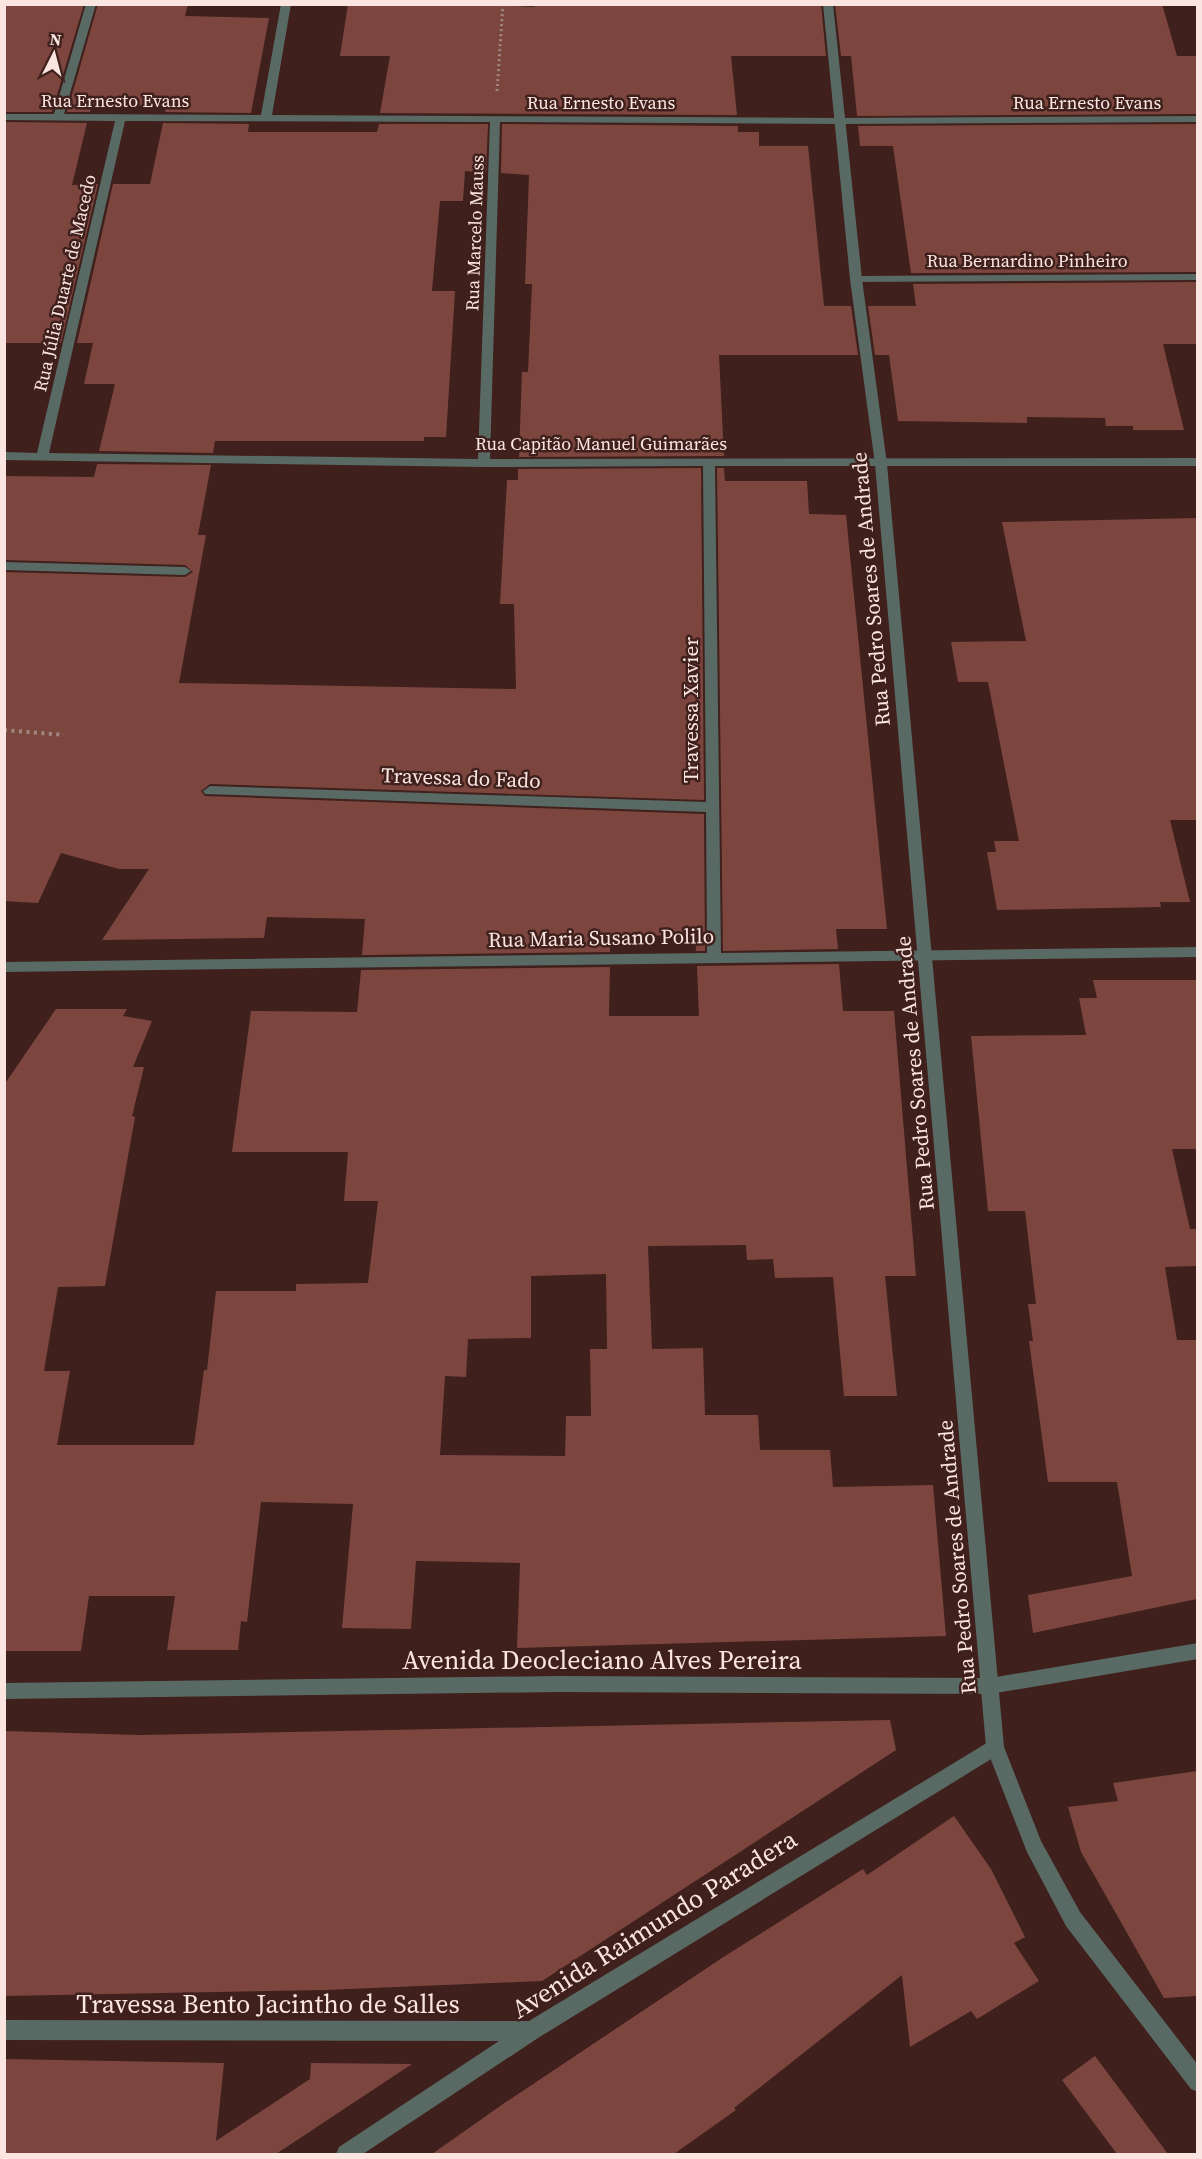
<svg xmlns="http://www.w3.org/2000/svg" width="1202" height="2159" font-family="'Source Serif 4',serif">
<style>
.building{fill:#7c463f;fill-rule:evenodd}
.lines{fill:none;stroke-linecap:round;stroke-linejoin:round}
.path-far1{stroke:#a08682;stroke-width:3;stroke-dasharray:2 3;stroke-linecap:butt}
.path{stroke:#a08682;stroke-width:4;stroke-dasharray:3 4.5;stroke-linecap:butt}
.minor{fill:#596a64;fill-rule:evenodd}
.tertiary{fill:#596a64;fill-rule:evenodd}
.labels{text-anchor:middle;stroke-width:5;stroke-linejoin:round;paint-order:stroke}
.far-street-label{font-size:18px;fill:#fbe5e1;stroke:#3f201c}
.street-label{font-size:21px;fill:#fbe5e1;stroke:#3f201c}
.near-street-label{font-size:26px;fill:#fbe5e1;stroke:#3f201c}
</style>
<rect width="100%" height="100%" fill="#3f201c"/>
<!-- building -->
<g class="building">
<polygon points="4,4 84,4 52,112 4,112"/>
<polygon points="98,4 188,4 185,16 269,18 251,113 165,112 166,106 92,105 90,112 67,112"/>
<polygon points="348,4 479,4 534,7 534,4 821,4 826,56 731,56 737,115 380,113 390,56 340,56"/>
<polygon points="835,4 1162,4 1177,56 1197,56 1197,114 857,116 851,56 841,56"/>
<polygon points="4,122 87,123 72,185 98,184 61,343 4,343"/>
<polygon points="163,123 249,124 248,132 377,132 379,124 488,124 486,173 465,171 463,201 440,201 432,291 455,291 446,437 424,437 424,441 215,441 213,453 99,451 115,384 84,384 93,343 77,343 113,184 150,184"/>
<polygon points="502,124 738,126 738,132 759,132 759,146 808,146 824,306 851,306 858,355 719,355 724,456 519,457 522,372 528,372 532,284 525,284 529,175 501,173"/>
<polygon points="1197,124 1197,272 911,273 893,146 860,146 858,126"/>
<polygon points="1197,282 1197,344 1163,344 1184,430 1133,430 1133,426 1106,426 1105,418 1027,417 1027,423 898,421 889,355 875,355 868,306 916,306 913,284"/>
<polygon points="97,464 211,465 198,535 206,535 179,683 516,689 514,604 500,604 507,480 518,480 518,469 701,468 704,800 210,784 201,791 205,796 704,814 705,951 696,951 695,935 611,936 610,952 362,955 365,919 267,917 264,938 102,940 149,869 119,869 61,853 38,903 4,901 4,572 185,577 193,572 185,565 4,560 4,476 94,477"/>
<polygon points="717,468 724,468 725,481 807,481 809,514 846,515 887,929 836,929 838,949 723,951"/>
<polygon points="1197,518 1197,820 1170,820 1190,902 1160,902 1161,907 997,910 987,852 996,852 994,841 1019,841 988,682 958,682 951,642 1026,641 1002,522"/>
<path d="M839,964l4,47h51l22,265h-31l12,120h-53l-11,-119 -58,1 -2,-19 -26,1 -1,-15 -98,1 4,103 51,-1 2,67h53l2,35h70l3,37 100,-2 13,151 -429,12 3,-85 -104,-2 -5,68 -69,-1 11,-124 -92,-2 -14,120 -6,-1 -3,29h-71l8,-54h-86l-8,55h-77v-566l52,-76h71l-4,7 29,5 -19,46h11l-12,49 3,1 -30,169 -47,1 -14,84h26l-13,74h137l10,-75h3l9,-79h80v-7l72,-1 10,-82h-34l4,-49h-116l19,-141 106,1 4,-42 249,-3 -1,49h90l-2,-50zM606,1274l1,75h-17l1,67h-25l-1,40 -125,-1 5,-79 21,1 2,-38 63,-1v-62z"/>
<polygon points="1093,980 1197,980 1197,1149 1172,1149 1190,1229 1197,1229 1197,1266 1165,1267 1177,1340 1197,1340 1197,1599 1033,1633 1028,1595 1132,1576 1117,1482 1048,1482 1029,1341 1033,1341 1028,1304 1036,1304 1025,1211 988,1211 971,1036 1086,1035 1079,998 1097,998"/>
<polygon points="890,1720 896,1750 542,1981 325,1990 4,1996 4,1731 140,1735"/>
<polygon points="1197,1771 1197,1996 1164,1998 1081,1852 1068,1807 1118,1801 1113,1783"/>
<polygon points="954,1816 991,1869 1025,1937 1014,1943 1039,1981 977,2019 971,2011 910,2047 902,1975 734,2108 736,2110 674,2154 432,2154 503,2104 725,1956 863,1869 867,1875"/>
<polygon points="1095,2056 1168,2154 1117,2154 1062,2080"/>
<polygon points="4,2059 224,2063 216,2141 310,2079 311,2063 412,2064 276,2154 4,2154"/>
</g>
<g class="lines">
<!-- path-far1 -->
<polyline class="path-far1" points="497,91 503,4"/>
<!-- path -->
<polyline class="path" points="4,730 64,735"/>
<!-- minor -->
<g class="minor">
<path d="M86,4h10l-32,110 197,1 20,-111h10l-19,111 567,3 359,-2v6l-359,2 -339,-2 -10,337 708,-1v8h-483l6,487 477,-6v10l-1194,15v-10l703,-9 -1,-141 -501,-18 -2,-3 7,-5 496,16 -3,-336 -219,1 -480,-7v-8l33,1 78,-332 -111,-1v-6h50zM125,121l365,1 -12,337 -429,-6z"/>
<polygon points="1198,274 1198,280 856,282 850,279 856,276"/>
<polygon points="4,562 185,567 191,571 185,575 4,570"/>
<polygon points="1198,1643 1198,1659 990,1694 558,1692 4,1699 4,1683 558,1676 990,1678"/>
<polygon points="995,1738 1001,1741 1004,1747 1001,1753 538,2038 363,2154 336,2154 339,2147 499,2041 4,2040 4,2020 529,2021"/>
</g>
<!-- tertiary -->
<polygon class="tertiary" points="823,4 833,4 862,279 887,464 1004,1747 1041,1841 1080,1912 1198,2065 1198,2092 1191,2089 1066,1926 1027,1852 986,1747 875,464 850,279"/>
</g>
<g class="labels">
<!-- far-street labels -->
<g class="far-street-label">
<text x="115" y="107">Rua Ernesto Evans</text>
<text x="601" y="109">Rua Ernesto Evans</text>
<text x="1087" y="109">Rua Ernesto Evans</text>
<text transform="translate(475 233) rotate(-88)" y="6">Rua Marcelo Mauss</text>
<text x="1027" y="267">Rua Bernardino Pinheiro</text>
<text transform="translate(65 283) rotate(-77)" y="6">Rua Júlia Duarte de Macedo</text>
<text x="601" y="450">Rua Capitão Manuel Guimarães</text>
</g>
<!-- street labels -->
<g class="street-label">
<text transform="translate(871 589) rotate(-95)" y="7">Rua Pedro Soares de Andrade</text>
<text transform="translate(691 710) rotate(-90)" y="7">Travessa Xavier</text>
<text transform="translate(461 778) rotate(2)" y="7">Travessa do Fado</text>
<text transform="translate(601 938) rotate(-1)" y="7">Rua Maria Susano Polilo</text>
<text transform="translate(915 1073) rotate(-95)" y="7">Rua Pedro Soares de Andrade</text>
<text transform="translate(957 1557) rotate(-95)" y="7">Rua Pedro Soares de Andrade</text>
</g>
<!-- near-street labels -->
<g class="near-street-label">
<text x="602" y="1669">Avenida Deocleciano Alves Pereira</text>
<text transform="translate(654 1924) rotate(-32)" y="9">Avenida Raimundo Paradera</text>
<text x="268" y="2013">Travessa Bento Jacintho de Salles</text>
</g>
</g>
<!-- border -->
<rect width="1202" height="2159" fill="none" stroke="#fbe5e1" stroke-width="12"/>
<!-- north arrow -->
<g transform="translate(54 54) rotate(6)" stroke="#3f201c" stroke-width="4.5" paint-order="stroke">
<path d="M0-4.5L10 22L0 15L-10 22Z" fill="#fbe5e1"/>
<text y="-9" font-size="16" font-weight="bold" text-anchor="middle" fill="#fbe5e1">N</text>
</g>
</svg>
